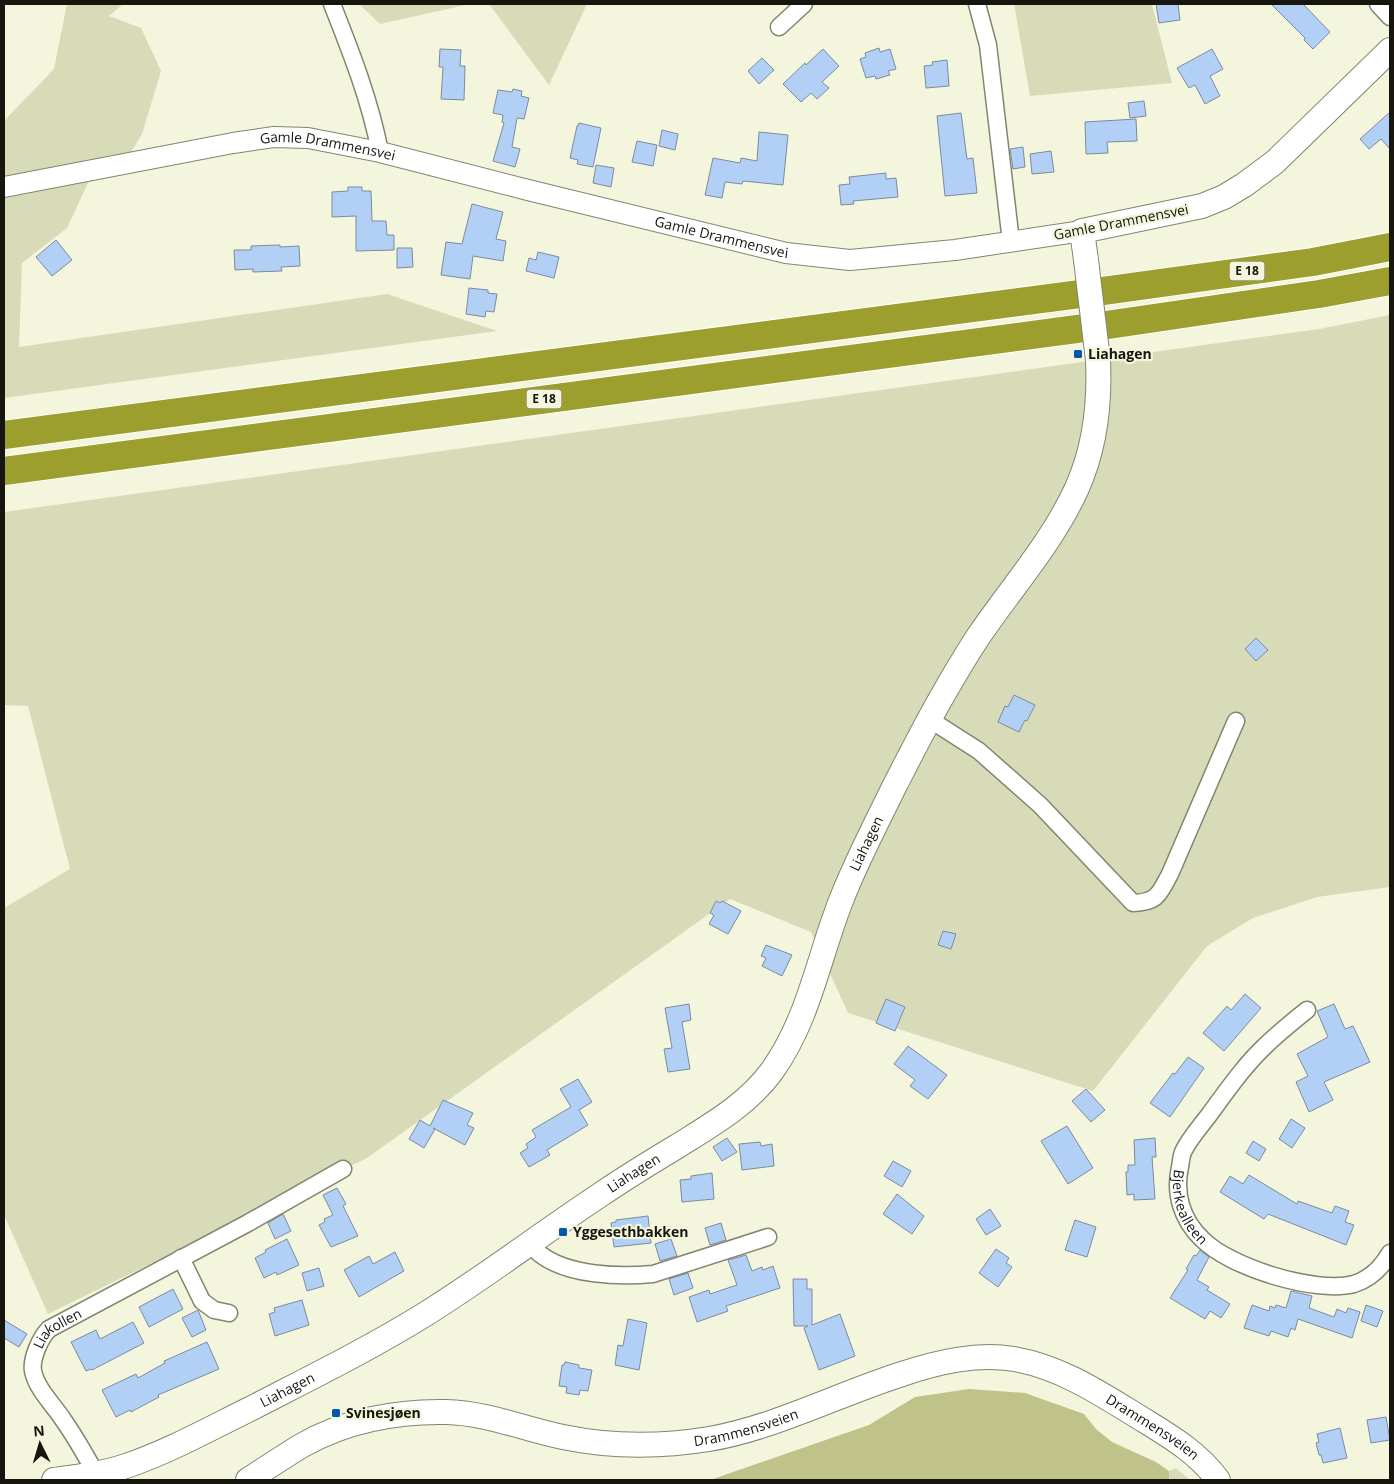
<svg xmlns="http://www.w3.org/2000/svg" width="1394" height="1484" font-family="'Open Sans',sans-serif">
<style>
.green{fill:#d8dbb7}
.water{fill:#c0c389}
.building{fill:#b2d0f6;stroke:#7c8b9d}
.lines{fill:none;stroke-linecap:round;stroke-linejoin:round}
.minor-casing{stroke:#83856e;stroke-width:19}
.tertiary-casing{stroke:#83856e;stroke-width:22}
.secondary-casing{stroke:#83856e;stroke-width:26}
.motorway-casing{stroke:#fff;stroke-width:30}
.minor{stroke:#fff;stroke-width:16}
.tertiary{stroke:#fff;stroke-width:20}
.secondary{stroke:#fff;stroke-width:24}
.motorway{stroke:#9c9f2d;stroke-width:28}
.secondary-bridge-casing{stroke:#83856e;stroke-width:26;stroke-linecap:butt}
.secondary-bridge{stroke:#fff;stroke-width:24}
.poi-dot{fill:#0359a7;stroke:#f3f5dd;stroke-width:2}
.labels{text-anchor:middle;stroke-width:4.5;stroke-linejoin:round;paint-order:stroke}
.shield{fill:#f3f5dd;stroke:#58594c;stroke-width:1}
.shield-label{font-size:12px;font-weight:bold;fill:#16160e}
.street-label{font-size:14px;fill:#16160e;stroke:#f3f5dd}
.poi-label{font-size:14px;font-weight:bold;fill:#16160e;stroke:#f3f5dd;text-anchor:start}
</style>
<rect width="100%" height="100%" fill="#f3f5dd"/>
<!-- green -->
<g class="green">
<polygon points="67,4 123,4 109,16 141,28 161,71 142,134 131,152 88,183 67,228 22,263 19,347 387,294 497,331 4,398 4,121 54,69"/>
<polygon points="359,4 470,4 380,24"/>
<polygon points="489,4 587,4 549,85"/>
<polygon points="1014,4 1152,4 1172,83 1030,96"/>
<polygon points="1390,315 1390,887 1317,897 1253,918 1207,946 1093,1091 848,1013 811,932 730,899 367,1158 48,1314 4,1215 4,908 70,869 28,706 4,705 4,512 1319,329"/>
<polygon points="1176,1468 1190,1480 1169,1480 1169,1471"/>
</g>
<!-- water -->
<polygon class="water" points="969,1389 1025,1393 1084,1414 1096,1429 1112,1442 1156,1462 1169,1471 1169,1480 710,1480 869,1425 915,1397"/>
<!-- building -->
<g class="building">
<polygon points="1156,4 1178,4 1180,20 1159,23"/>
<polygon points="1271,4 1303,4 1330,32 1313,49 1304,40 1305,38"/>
<polygon points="879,48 880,52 890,49 896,69 888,71 890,75 876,79 875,76 866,78 860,59 866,57 865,53"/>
<polygon points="440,49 461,50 460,66 465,66 464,100 441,99 443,67 439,67"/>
<polygon points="823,49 839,66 822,82 829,88 817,99 811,93 801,102 783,84 805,63 806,65"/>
<polygon points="1212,49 1223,69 1210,76 1220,96 1205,104 1195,85 1189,88 1177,68"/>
<polygon points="762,58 774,70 759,84 748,71"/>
<polygon points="947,60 949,86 926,88 924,66 933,65 932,62"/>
<polygon points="513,89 522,91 521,96 529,98 524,119 517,118 512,147 520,149 515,167 493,161 504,123 502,122 503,115 493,113 498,90 512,92"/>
<polygon points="1144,101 1146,116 1130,118 1128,103"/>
<polygon points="1390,112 1390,149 1381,139 1369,149 1360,139"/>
<polygon points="961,113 967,159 973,158 977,193 945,196 937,116"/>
<polygon points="1136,119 1137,141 1107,142 1108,153 1086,154 1085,122"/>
<polygon points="579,123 601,128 593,167 577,164 578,160 570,158 577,126 578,126"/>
<polygon points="662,130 678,134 675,150 659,146"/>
<polygon points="759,132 788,135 783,185 743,181 742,184 725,182 722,198 705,195 713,158 740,163 741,158 757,161"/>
<polygon points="637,141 657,145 653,166 632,162"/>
<polygon points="1023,147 1025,167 1013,169 1010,149"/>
<polygon points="1051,151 1054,172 1032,174 1030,154"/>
<polygon points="596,165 614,168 611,187 593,183"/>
<polygon points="886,173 886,179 896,178 898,197 853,201 854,204 841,205 839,185 850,184 849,177"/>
<polygon points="348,187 362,187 362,191 371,191 372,221 386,221 387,235 394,235 394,250 356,251 356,216 332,217 332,192 348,191"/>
<polygon points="472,204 503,212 496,239 506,241 503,261 473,256 470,279 441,275 446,242 462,244"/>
<polygon points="56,240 72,260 52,276 36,257"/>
<polygon points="280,245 280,247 299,246 300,266 281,267 282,271 253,272 253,269 235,270 234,250 251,250 251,246"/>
<polygon points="397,248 412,248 413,267 397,268"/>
<polygon points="538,252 559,257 554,278 526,271 529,258 536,260"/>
<polygon points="469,288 488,290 488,293 497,294 494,312 486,311 485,317 466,314"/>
<polygon points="1256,638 1268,650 1256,661 1245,649"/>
<polygon points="1014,695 1035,705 1027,721 1025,720 1019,732 998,722 1005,706 1008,707"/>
<polygon points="716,901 720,903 722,901 741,911 728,934 709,924 714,915 710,913"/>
<polygon points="943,931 956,934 951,949 938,945"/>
<polygon points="766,945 792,955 782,976 762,966 766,958 761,956"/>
<polygon points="1245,994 1261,1008 1224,1051 1203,1033 1227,1006 1231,1010"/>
<polygon points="886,999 905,1007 895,1031 876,1023"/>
<polygon points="689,1004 691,1020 682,1022 690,1069 668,1072 664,1049 672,1048 665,1008"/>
<polygon points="1334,1004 1345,1029 1353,1026 1355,1030 1370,1062 1324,1082 1333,1100 1309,1112 1296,1082 1308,1076 1297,1054 1328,1037 1317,1011"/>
<polygon points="908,1046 947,1075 928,1099 910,1086 915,1080 894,1064"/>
<polygon points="1188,1057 1204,1068 1170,1117 1150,1103 1173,1073 1175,1074"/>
<polygon points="578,1079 592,1102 579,1110 588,1125 547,1150 550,1155 529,1167 520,1153 528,1148 526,1144 536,1137 532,1130 571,1107 560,1089"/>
<polygon points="1086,1089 1105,1110 1091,1122 1072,1101"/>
<polygon points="443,1100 473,1113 467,1125 474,1128 465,1145 433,1128 435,1129 424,1148 409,1139 420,1120 430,1126"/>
<polygon points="1291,1119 1305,1128 1292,1148 1279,1139"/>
<polygon points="1067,1126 1093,1168 1068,1184 1041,1141"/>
<polygon points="727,1138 737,1152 722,1161 713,1147"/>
<polygon points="1155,1138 1156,1157 1152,1157 1155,1199 1134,1200 1134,1194 1127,1195 1126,1172 1128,1172 1128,1165 1135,1165 1134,1140"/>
<polygon points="1253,1141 1266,1149 1259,1161 1246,1153"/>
<polygon points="760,1142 761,1146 772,1144 774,1166 742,1170 739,1144"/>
<polygon points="893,1161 911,1171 902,1187 884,1176"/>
<polygon points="712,1173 714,1199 682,1202 680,1180 691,1179 691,1176"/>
<polygon points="1249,1175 1297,1204 1298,1201 1332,1213 1335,1206 1349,1211 1345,1222 1354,1225 1346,1245 1268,1214 1264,1219 1220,1192 1230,1176 1243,1184"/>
<polygon points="337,1188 346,1204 343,1206 358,1236 331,1247 319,1225 325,1222 324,1219 333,1215 323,1195"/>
<polygon points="897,1194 924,1216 912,1234 883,1214"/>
<polygon points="990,1209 1001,1226 986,1235 976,1219"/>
<polygon points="283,1214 291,1231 275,1239 268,1223"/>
<polygon points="648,1216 651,1243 614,1247 611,1223 616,1222 616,1220"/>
<polygon points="1075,1220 1096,1227 1087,1257 1065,1250"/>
<polygon points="721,1223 726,1240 710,1245 705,1228"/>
<polygon points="287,1239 299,1265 277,1275 276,1272 264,1278 255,1258 266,1252 265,1250"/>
<polygon points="671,1239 677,1256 660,1261 655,1244"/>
<polygon points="996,1249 1009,1258 1006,1263 1012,1267 998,1287 979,1273"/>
<polygon points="1200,1250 1209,1257 1197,1280 1209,1287 1207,1290 1230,1304 1221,1318 1210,1311 1205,1319 1170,1298 1188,1270 1186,1269 1194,1255 1196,1256"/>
<polygon points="395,1252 404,1271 359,1297 344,1270 369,1256 373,1264"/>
<polygon points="746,1255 752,1271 762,1267 763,1270 773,1266 780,1288 726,1306 728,1311 697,1322 689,1297 709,1290 710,1294 737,1285 728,1260"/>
<polygon points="319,1268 324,1286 307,1291 302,1273"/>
<polygon points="688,1273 693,1288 674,1295 669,1279"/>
<polygon points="793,1279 807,1279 807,1289 812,1289 812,1325 840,1314 855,1356 819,1370 804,1328 808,1326 794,1326"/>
<polygon points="173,1289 183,1309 149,1327 139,1307"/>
<polygon points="1291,1291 1312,1296 1309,1308 1334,1317 1337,1309 1346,1313 1348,1308 1360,1312 1352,1338 1298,1319 1295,1330 1291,1328 1288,1337 1271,1331 1269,1336 1244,1328 1252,1305 1269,1311 1270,1306 1275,1308 1276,1305 1286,1308"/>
<polygon points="302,1300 309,1325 275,1336 269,1314 275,1312 274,1308"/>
<polygon points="1366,1305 1383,1311 1377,1327 1361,1321"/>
<polygon points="198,1310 206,1330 192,1337 182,1318"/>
<polygon points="628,1319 647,1323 639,1370 615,1365 618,1345 623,1346"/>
<polygon points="4,1320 27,1334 19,1347 4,1338"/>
<polygon points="133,1322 144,1343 92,1370 91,1369 86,1371 71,1342 96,1330 100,1339"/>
<polygon points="207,1342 219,1369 158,1395 159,1397 131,1412 130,1410 116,1417 102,1390 136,1374 138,1378 165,1363 164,1361"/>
<polygon points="565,1362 579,1365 579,1368 592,1370 588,1391 580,1390 579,1395 566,1393 567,1387 559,1386 562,1365 564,1365"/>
<polygon points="1386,1417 1390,1440 1371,1443 1367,1420"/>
<polygon points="1340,1428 1347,1458 1323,1463 1321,1455 1319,1455 1316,1443 1319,1442 1317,1434"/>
</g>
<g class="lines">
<defs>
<g id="minor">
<path d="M332,4c19,48 38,96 48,148"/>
<polyline points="977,4 988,45 1011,242"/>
<polyline points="1378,4 1390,17"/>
<polyline points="779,27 804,4"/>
<path d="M929,719l50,32 61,54 93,98c25,-1 26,-9 37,-29l66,-153"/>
<path id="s1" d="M1307,1010c-15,12 -30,24 -43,37 -21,20 -38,45 -55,68 -9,12 -20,24 -26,37 -2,5 -2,10 -3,15 -6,27 2,53 22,72 27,28 113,55 152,45 16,-5 28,-17 36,-31"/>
<path d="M529,1243c4,3 7,8 11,11 28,22 80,23 113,20l115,-37"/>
<polyline points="181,1258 202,1301 214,1310 229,1313"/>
<path id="s2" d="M96,1474c-10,-18 -20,-36 -32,-53 -10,-16 -27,-31 -31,-50 -2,-12 7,-33 16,-42l199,-106 95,-54"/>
</g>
<g id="tertiary">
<path id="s3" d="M4,187l229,-44 41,-6 34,1 72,14 148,38 258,63 64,7 105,-10 127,-19"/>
</g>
<g id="secondary">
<polyline points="1086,260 1082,231 1202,206 1224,197 1244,185 1275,162 1390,50"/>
<path id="s4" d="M54,1480c24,-3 48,-6 72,-14 44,-15 85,-38 126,-58 58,-30 117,-59 172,-93 61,-38 117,-81 176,-120 25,-17 51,-33 76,-48 35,-22 71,-42 96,-76 38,-54 46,-113 70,-173 15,-38 34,-74 52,-111 16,-31 32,-63 50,-94 11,-19 22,-38 34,-56 33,-49 74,-94 99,-149 18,-40 23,-85 21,-128"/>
<path id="s5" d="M248,1480c17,-11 35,-23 53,-34 43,-25 95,-35 145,-34 41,1 78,17 117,25 48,10 97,10 146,2 65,-11 130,-45 193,-65 36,-12 74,-21 112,-15 46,8 84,33 123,57 29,18 60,35 81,64"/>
</g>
<g id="motorway">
<polyline points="4,435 1103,291 1313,262 1390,247"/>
<polyline points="4,471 1107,325 1319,294 1390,281"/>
</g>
</defs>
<!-- minor casing -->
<use href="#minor" class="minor-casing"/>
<!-- tertiary casing -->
<use href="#tertiary" class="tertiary-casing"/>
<!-- secondary casing -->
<use href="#secondary" class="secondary-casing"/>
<!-- motorway casing -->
<use href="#motorway" class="motorway-casing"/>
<!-- minor -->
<use href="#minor" class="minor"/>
<!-- tertiary -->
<use href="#tertiary" class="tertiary"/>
<!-- secondary -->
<use href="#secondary" class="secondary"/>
<!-- motorway -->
<use href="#motorway" class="motorway"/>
<defs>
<polyline id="secondary-bridge" points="1086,260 1098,360"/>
</defs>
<!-- secondary-bridge casing -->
<use href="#secondary-bridge" class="secondary-bridge-casing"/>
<!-- secondary-bridge -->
<use href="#secondary-bridge" class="secondary-bridge"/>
</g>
<!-- markers -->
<g class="poi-dot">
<rect x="1073" y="349" width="10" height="10" rx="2.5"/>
<rect x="558" y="1227" width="10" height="10" rx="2.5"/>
<rect x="331" y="1408" width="10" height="10" rx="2.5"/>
</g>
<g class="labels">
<!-- shield labels -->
<g class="shield">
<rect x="1229.5" y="261.5" width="35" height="19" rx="4"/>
<rect x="526.5" y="389.5" width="35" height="19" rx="4"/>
</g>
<g class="shield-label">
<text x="1247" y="275">E 18</text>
<text x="544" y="403">E 18</text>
</g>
<!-- street labels -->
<g class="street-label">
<text dy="5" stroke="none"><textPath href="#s3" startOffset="329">Gamle Drammensvei</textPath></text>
<text transform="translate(1121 222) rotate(-11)" y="5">Gamle Drammensvei</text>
<text dy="5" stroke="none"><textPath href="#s3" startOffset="734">Gamle Drammensvei</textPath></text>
<text dy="5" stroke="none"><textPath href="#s4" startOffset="1081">Liahagen</textPath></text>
<text dy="5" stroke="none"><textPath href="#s4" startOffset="661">Liahagen</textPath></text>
<text dy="5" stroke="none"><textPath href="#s1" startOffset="248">Bjerkealleen</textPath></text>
<text dy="5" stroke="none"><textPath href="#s2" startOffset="174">Liakollen</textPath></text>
<text dy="5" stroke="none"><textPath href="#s4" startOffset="252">Liahagen</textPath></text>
<text dy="5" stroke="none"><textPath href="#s5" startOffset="519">Drammensveien</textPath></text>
<text dy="5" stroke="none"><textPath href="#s5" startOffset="954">Drammensveien</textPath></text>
</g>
<!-- poi labels -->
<g class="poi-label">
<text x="1088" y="359">Liahagen</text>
<text x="573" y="1237">Yggesethbakken</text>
<text x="346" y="1418">Svinesjøen</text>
</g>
</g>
<!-- border -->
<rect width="1394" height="1484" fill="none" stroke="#16160e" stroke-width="10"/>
<!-- north arrow -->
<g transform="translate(40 1444) rotate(355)" stroke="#f3f5dd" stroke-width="4" paint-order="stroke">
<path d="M0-4L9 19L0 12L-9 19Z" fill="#16160e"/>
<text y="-8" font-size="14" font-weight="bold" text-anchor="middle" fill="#16160e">N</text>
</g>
</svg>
